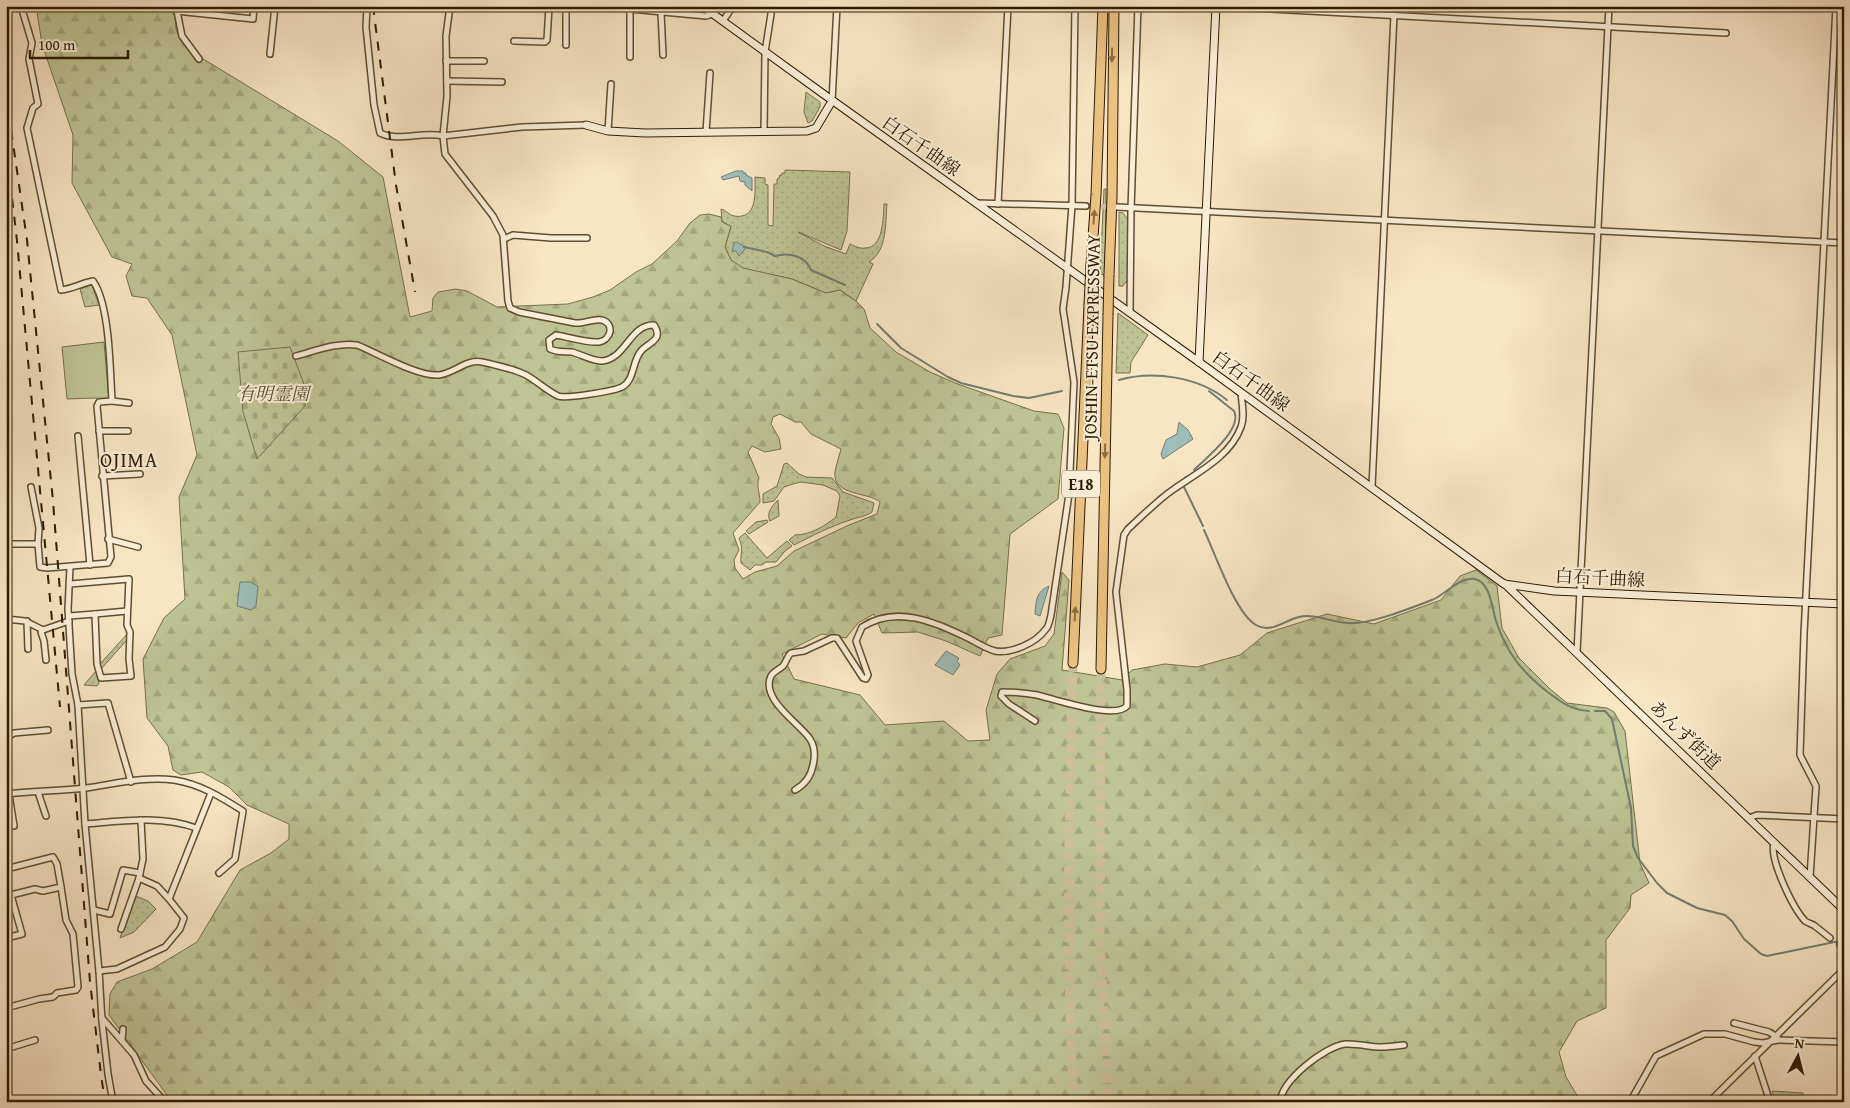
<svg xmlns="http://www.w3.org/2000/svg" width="1850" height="1108" font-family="'Gentium Book Plus','Noto Serif JP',serif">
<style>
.green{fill:url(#green-dots);stroke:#76704b}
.forest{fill:url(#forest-firs);stroke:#76704b;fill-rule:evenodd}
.cemetery{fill:url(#cemetery-stones);stroke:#76704b}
.pitch{fill:#bec494;stroke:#76704b}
.water{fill:#9ebeb9;stroke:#717d70}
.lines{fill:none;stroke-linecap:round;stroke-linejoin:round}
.stream{stroke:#717d70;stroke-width:2}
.street-tunnel{stroke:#cfbd9d;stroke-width:5;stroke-dasharray:5 2.5;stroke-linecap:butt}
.highway-tunnel{stroke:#cfbd9d;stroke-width:9;stroke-dasharray:9 4.5;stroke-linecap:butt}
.street-casing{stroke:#604e32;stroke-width:8}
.secondary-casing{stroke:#2d1b02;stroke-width:9}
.highway-casing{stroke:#2d1b02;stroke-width:11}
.street{stroke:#faeed9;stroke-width:5}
.secondary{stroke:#faeed9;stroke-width:7}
.highway{stroke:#ecc282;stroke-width:9}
.rail{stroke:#2d1b02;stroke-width:2;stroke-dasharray:9 9;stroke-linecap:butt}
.highway-bridge-casing{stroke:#2d1b02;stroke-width:11;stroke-linecap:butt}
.highway-bridge{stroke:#ecc282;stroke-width:9}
.oneway{fill:#8c6e42}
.labels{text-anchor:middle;stroke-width:4;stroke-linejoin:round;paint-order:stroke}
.shield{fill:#faeed9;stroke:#6a5a42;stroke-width:1}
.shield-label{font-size:16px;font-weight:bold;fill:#2d1b02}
.street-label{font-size:18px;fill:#2d1b02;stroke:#faeed9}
.park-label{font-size:18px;font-style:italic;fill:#584e2e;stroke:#faeed9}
.quarter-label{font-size:20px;letter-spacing:1px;fill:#2d1b02;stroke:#faeed9}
</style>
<defs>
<pattern id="green-dots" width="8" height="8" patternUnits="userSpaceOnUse" patternTransform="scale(1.25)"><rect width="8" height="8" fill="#bec494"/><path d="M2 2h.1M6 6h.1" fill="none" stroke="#a4a87e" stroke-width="1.8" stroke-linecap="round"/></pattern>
<pattern id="forest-firs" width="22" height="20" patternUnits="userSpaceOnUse" patternTransform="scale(1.25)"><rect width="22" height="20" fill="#bec494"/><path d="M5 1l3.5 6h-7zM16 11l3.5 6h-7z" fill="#a4a87e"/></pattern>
<pattern id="cemetery-stones" width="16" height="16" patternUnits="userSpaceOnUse" patternTransform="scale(1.25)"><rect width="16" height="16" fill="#bec494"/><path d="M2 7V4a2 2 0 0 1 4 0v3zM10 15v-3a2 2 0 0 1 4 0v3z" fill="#a4a87e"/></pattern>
</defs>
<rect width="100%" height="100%" fill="#f8e5c4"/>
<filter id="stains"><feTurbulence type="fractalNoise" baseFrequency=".004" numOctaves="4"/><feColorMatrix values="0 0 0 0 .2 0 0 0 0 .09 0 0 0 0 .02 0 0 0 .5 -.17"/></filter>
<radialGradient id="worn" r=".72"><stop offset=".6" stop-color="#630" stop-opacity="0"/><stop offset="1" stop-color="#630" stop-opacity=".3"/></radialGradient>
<!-- green -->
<g class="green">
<polygon points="806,92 820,102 820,107 812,121 808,123 804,112"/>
<path d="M785,170l65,2 -3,59 -6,19 -43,-18 26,14 22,8 4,-10c4,2 10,5 15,4 19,0 18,-31 19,-44h3c-2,19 1,46 -18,58l4,2 -17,37 -16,-11 -14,3 -34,-14 -49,-10 -12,-9 -6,-13 6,-20 -9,-6 -1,-12c5,1 8,6 13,7 24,4 21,-24 21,-39l10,1v6l3,1v40l5,1 1,-42h3v-5l2,-1 1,-3h2v-2h3z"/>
<polygon points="1104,189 1106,189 1105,275 1100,274"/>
<polygon points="1119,212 1123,213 1129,221 1128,279 1123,286 1119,286"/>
<polygon points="90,285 92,285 99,305 85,307 80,289"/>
<polygon points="1118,313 1148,335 1131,362 1130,373 1116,373"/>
<path d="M787,463l12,11 7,3 26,1 11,14 31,11 -2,9c-7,5 -14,5 -22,8 -19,6 -38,16 -56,25l-5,-5 6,-5c15,0 30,-9 41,-18l4,-21 -3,-5 -14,-6 -22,-3 -8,2 -9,3 -10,14 -11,2v-9l14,-8 7,-22z"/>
<path d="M778,500l1,16 -9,5c-4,-8 2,-15 8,-21z"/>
<polygon points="767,520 768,522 749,534 746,531 756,522"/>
<path d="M745,533l22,25 20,-17 5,5 -7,5 -9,11h-10l-4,3h-7l-5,5 -9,-7c-1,-11 3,-13 -2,-25z"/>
<polygon points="128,633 127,640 101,669 100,664"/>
<polygon points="96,671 99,683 97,686 84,685"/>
<polygon points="133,895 148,901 156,909 134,932 120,938"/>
<polygon points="1772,1091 1803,1093 1803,1102 1776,1102"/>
</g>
<!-- forest -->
<path class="forest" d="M36,6h138l2,23 4,10 8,1 12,17 138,84 45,36 27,140 22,-6 1,-13 5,-6 18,-3 11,2 30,16 71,-3 25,-7 17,-7 26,-18 16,-8 25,-23 13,-18 10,-8 9,-1 12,3 1,5 9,4 -6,21 6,13 12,8 49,11 34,14 14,-3 16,11 8,8 6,19 26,24 34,20 25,11 79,28 24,3 6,14 -6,71 -48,35 -8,101 -14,3 -8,18 -34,-15 -28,-9 -36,1 -8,-19 -16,9 -12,15 -24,-4 -40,20 12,25 66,16 25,30 59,-4 24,20 22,-1 -4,-30 11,-36 13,-15 35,-13 9,-12 8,-62 7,8 -7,90 60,10 10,-10 33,-6 32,3 43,-12 27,-22 60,-19 47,10 67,-24 19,-24 16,-6 21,16 5,42 17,30 31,31 17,14 40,5 7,4 11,19 15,132 9,20 -18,12 -1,13 -24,32v68l-29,13 -18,31 7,25 15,25h-221l-4,-6 -11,-1 -7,7h-1166l-63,-87 1,-21 7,-12 35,-13 45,-27 43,-72 31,-17 18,-14v-15l-42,-19 -18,-18 -27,-15 -21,3 -8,-5 -5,-24 -21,-28 -4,-59 21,-41 21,-19 -6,-102 18,-42 -25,-120 -25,-37 -15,-2 -6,-20 6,-12 -20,-7 -40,-74 1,-48 -31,-91zM780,414l15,8h6l10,12 30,15c-2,8 -5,16 -6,23 -3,24 34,20 45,30l-3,12 -28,11 -55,26 -17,15 -22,6 -12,7 -8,-11 -1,-8 5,-10 -6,-17 27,-31c0,-9 -4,-16 -1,-24l-11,-26 4,-6 13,6 16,-3 -2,-11 -8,-14 2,-7z"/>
<!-- cemetery -->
<polygon class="cemetery" points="290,347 307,392 305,406 257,459 243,412 238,352"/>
<!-- pitch -->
<polygon class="pitch" points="104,342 109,399 95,398 67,399 62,347"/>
<!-- water -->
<g class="water">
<polygon points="736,171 743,171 743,173 746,173 746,175 752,178 752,191 745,185 745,182 740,181 739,176 723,180 721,177"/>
<polygon points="736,242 746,247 742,253 739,256 736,251 732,251 734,243"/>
<polygon points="1179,422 1188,430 1193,439 1163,459 1161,454 1166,440 1177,434"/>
<polygon points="240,582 250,582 258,586 256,606 251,610 237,606"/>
<path d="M1049,586l-9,30 -5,-2c1,-14 1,-22 14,-28z"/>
<polygon points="946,651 959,658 957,661 960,665 953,675 935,665"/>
</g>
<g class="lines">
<!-- stream -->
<g class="stream">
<path d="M744,247l23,5 8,4c14,-4 31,0 36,14l34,15"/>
<polyline points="877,324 901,348 948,377 961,383 1013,396 1029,398 1062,391"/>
<path d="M1119,380c34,-10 80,-3 108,20"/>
<path d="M1194,470c12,-12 49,-41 40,-59l-25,-20"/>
<polyline points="1182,481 1186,477"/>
<polyline points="1184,487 1203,526"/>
<path d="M1204,530c11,23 31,83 52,95 15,9 29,-5 43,-8 16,-4 34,6 49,6 21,2 63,-15 84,-23 13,-5 28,-24 43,-21 16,4 17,30 21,42 11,33 26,51 53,72 13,10 23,17 40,18"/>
<polyline points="1595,711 1605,711 1612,719 1631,808 1633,846 1638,858 1657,883 1667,893 1697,908 1725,915 1732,921 1744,939 1761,954 1767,956 1844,940"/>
</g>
<!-- street-tunnel -->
<polyline class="street-tunnel" points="1086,206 1113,207"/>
<!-- highway-tunnel -->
<g class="highway-tunnel">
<path d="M1073,663c-4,146 -8,292 1,439"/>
<polyline points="1101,669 1100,935 1108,1102"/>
</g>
<defs>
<g id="street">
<polyline points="176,6 182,36 199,59"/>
<polyline points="281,6 297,6"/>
<path d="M307,6c20,2 40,2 60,1 15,-1 29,2 43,-1"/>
<polyline points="450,6 446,36 447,96 443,136 522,127 586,125"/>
<polyline points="566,6 566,45"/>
<polyline points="598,6 706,16 713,14"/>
<polyline points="1215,6 1726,33"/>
<polyline points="630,10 630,57"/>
<polyline points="176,11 253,19 254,6"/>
<polyline points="661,12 663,55"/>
<polyline points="723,21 731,9 730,6"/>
<polyline points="514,41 545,42 547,40 549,6"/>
<polyline points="270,54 275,6"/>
<polyline points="446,61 484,61"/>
<polyline points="447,81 502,82"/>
<polyline points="832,101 837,6"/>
<polyline points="608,131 611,84"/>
<polyline points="764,131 765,52 771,14 770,6"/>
<polyline points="706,132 710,73"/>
<polyline points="977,203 1086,206"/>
<polyline points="998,204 1008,6"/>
<polyline points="1117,207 1844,243"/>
<polyline points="504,239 513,235 551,238 587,238"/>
<polyline points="1130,312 1131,209 1138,6"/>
<path d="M296,356c19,-5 41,-14 61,-11 20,8 61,32 82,30 16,-2 27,-16 43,-13 14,3 32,7 44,13 11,6 21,16 32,21 8,3 56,-5 64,-9 13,-7 10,-26 19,-36 8,-9 23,-11 13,-26 -24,-1 -28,34 -52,36 -9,0 -20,-6 -30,-9 -8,-1 -14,1 -22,-3l-1,-9 7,-5c13,2 30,8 43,7 12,-2 16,-18 3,-22 -8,-2 -18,4 -27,3l-56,-11 -9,-4 -2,-7 -5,-66 -10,-19 -48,-62 -2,-18c-20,-5 -46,6 -63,-3l-6,-28 -8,-78 1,-21"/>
<polyline points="112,401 129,403"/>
<polyline points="99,431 128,431"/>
<polyline points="78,436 90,565"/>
<polyline points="102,476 140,474"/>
<polyline points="31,487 39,528 38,544"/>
<polyline points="1372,487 1394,15"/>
<polyline points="108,539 138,547"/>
<path d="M6,544h32l2,23 7,1 61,-5 3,-6 -14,-151 2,-4 13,-1c-2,-31 -2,-96 -19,-120 -11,2 -21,8 -32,9l-34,-162 6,-20 5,-4 -9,-45 3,-16 -11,-37"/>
<polyline points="70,567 68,609 72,674 78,705 85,824 99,971 102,1021 108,1074 113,1102"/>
<polyline points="95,614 127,611"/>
<polyline points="69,616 95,614 97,664 101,678 131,676 129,659 130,632 127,625 129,579 70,584"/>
<polyline points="6,619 25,621 43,630"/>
<polyline points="27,621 28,649"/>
<polyline points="43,630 41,632 44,641 46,660"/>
<polyline points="43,630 69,621"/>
<polyline points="1577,652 1609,6"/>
<polyline points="78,705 108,703 131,782"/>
<path d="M1035,721l-26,-17 -8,-8 1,-4c12,0 24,1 35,3 17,4 78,25 90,11v-16l-11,-98 8,-57 4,-6c13,-12 31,-30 46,-40 24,-17 56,-32 67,-62 4,-10 1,-23 0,-34"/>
<polyline points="6,738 14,733 48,730"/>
<polyline points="6,775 14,826"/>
<path d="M795,790c9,-5 16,-14 18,-25 2,-8 2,-18 -3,-26 -11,-16 -50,-40 -39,-63 3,-5 9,-7 12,-10 4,-5 4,-10 8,-13l13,-2 28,-13h5l26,40 3,1 2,-4 -12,-34 6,-14c36,-23 74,-4 108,12 7,4 17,10 25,12 16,3 41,-8 51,-22 3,-3 4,-10 5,-14l18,-121 5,-112 -11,-73 3,-22 6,-82 3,-199"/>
<polyline points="38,792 46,816"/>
<path d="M6,794c27,-3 54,-3 80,-6 28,-4 60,-12 88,-8 26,4 47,17 69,31l-8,48 -16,14"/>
<polyline points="1749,818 1757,815 1844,819"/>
<polyline points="141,820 143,859 139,878 157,886 169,899"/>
<path d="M85,824c37,-3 76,-9 111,4"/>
<path d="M1774,843c-5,16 19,65 31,78 3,2 7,3 10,5 5,4 10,8 15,12"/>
<polyline points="6,869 53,857 57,864 61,887 43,891 35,889 11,895 22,934 6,938"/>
<polyline points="1810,877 1816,786 1800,755 1804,634 1836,6"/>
<polyline points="94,910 110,914 123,870 140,873"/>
<polyline points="121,929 139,878"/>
<polyline points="1840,944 1844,947"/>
<polyline points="99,971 117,969 165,947 180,929 184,918 169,899 211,793"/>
<polyline points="6,1008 39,999 53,997 57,993 76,990 78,987 73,934 66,920 61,887"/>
<polyline points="102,1018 134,1055 146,1081 165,1102"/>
<polyline points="1734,1023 1769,1032 1777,1037"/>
<polyline points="122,1040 123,1029"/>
<polyline points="6,1049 35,1040"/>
<polyline points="1755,1056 1770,1102"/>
<path d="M1280,1102c2,-22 44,-55 65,-58 12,-1 24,3 36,3 7,0 15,-1 23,-2"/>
<polyline points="1630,1102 1656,1056 1704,1034 1725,1034 1754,1042 1763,1043 1778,1040 1844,1042"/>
<polyline points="1709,1102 1844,969"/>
</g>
<g id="secondary">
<polyline points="702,6 822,93 1199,362 1504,584 1554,591 1844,604"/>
<polyline points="586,125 608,131 645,133 807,131 816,128 832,101"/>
<polyline points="1199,362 1216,6"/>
<polyline points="1505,584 1844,910"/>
</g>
<g id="highway">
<polyline points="1091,265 1096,195 1103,6"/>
<polyline points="1109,275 1112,197 1114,6"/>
<polyline points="1073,663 1089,305"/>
<polyline points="1101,669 1108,315"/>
</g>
</defs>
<!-- street casing -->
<use href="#street" class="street-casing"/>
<!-- secondary casing -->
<use href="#secondary" class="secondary-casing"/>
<!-- highway casing -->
<use href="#highway" class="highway-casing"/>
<!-- street -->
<use href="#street" class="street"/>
<!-- secondary -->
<use href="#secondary" class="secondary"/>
<!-- highway -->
<use href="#highway" class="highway"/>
<!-- rail -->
<g class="rail">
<polyline points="373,6 396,185 415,292"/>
<polyline points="6,95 27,240 37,341 53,501 90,982 101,1075 105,1102"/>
<polyline points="6,145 17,241 60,707"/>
</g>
<defs>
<g id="highway-bridge">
<polyline points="1089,305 1091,265"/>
<polyline points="1108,315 1109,275"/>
</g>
</defs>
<!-- highway-bridge casing -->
<use href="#highway-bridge" class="highway-bridge-casing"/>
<!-- highway-bridge -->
<use href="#highway-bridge" class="highway-bridge"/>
</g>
<!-- one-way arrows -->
<defs><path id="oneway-solid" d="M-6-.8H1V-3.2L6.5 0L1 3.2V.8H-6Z" transform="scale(1.25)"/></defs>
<g class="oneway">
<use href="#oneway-solid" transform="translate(1112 55) rotate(91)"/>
<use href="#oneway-solid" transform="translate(1094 217) rotate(-86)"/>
<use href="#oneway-solid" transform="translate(1105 451) rotate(91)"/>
<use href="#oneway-solid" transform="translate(1075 614) rotate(-87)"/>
</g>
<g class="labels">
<!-- shield labels -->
<rect class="shield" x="1062" y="470.5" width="38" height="27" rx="4"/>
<g class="shield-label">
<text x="1081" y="490">E18</text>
</g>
<!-- street labels -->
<g class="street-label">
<text transform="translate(921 146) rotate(35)" y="6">白石千曲線</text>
<text transform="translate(1092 337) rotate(-89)" y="6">JOSHIN-ETSU EXPRESSWAY</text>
<text transform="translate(1251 381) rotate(36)" y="6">白石千曲線</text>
<text transform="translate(1600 578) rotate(3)" y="6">白石千曲線</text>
<text transform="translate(1685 735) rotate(44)" y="6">あんず街道</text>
</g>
<!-- park labels -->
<g class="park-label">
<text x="273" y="400">有明霊園</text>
</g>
<!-- quarter labels -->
<g class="quarter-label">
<text x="129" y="467">OJIMA</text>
</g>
</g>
<!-- margin -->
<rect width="1850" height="1108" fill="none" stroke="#f8e5c4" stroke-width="25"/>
<rect x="8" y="8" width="1835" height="1093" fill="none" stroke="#2d1b02" stroke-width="2.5"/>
<rect x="12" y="12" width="1825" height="1083" fill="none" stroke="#2d1b02"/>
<!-- north arrow -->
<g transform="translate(1798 1056) rotate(7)" stroke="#faeed9" stroke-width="4" paint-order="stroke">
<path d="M0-4L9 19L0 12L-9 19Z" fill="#2d1b02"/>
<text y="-8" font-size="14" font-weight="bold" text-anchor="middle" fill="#2d1b02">N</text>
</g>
<!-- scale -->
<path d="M30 50v8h98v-8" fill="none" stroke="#2d1b02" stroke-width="2.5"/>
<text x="38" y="50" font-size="15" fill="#2d1b02" stroke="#faeed9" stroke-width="4" paint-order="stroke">100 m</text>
<rect width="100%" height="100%" filter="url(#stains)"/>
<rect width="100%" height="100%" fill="url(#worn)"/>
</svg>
